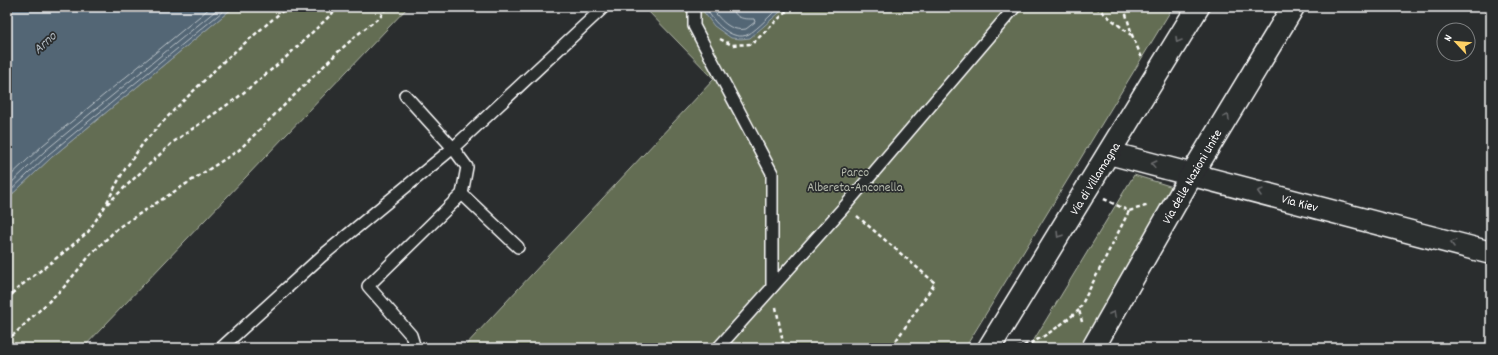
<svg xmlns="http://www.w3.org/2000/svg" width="1498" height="355" font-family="Dekko,sans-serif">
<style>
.green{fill:#636d53;stroke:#b1b6a9}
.water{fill:#526675;stroke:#97a3ac}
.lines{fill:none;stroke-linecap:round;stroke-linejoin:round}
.shore{stroke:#bac2c8;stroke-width:1}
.service-casing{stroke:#fff;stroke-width:14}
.minor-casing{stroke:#fff;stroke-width:25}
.secondary-casing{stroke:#fff;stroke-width:25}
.path{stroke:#fff;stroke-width:2.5;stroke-dasharray:4 3;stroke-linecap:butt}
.service{stroke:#2a2d2e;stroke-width:11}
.minor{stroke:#2a2d2e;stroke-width:22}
.secondary{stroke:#2a2d2e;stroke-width:22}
.oneway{stroke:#6a6c6d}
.labels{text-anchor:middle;stroke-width:3.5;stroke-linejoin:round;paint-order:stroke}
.park-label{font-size:13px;fill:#b1b6a9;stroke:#2a2d2e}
.street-label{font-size:13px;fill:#fff;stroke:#2a2d2e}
.water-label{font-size:14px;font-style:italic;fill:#b1bac1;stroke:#2a2d2e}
</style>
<rect width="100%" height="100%" fill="#2a2d2e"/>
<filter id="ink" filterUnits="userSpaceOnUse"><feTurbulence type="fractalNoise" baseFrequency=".025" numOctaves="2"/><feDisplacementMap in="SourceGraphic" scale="8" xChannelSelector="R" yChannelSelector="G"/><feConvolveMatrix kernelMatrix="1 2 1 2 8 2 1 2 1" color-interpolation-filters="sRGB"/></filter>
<g filter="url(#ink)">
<!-- green -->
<g class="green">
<polygon points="234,7 408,7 83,348 7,348 7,199 52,157"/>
<polygon points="644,7 1173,7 965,348 463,348 714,79"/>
<polygon points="1134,175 1173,187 1083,348 1029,348"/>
</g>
<!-- water -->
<g class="water">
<polygon points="7,7 234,7 52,157 7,199"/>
<polygon points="702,7 741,7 744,10 759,10 762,7 786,7 750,38 741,39 731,38 714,26 703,11"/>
</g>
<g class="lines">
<!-- shore -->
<g class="shore">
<path d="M706,7c5,14 27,36 43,27 10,-6 22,-20 31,-27"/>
<path d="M711,7c9,13 19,25 35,22l9,-7 -1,-3c-10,0 -20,0 -21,-12"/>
<polyline points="7,179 43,145 211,7"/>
<polyline points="7,187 46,150 220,7"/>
<polyline points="7,194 49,154 228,7"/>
</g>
<defs>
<g id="service">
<polyline points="694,7 694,26 772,173 772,287"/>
<polyline points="462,194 518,247"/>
<polyline points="221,348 322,256 453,148 405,95"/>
<polyline points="415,348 411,335 368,286 462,194 467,167 453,148 604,7"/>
<polyline points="718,348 845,206 1015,7"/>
</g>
<g id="minor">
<polyline points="1109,153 1491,253"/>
<polyline points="1093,348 1192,174 1293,7"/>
</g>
<polyline id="secondary" points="989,348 1198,7"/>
</defs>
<!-- service casing -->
<use href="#service" class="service-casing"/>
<!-- minor casing -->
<use href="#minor" class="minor-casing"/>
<!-- secondary casing -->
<use href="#secondary" class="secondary-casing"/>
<!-- path -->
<g class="path">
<polyline points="1096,7 1131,35"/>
<polyline points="1124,7 1132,35 1142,58"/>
<polyline points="720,39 732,45 752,44 791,7"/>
<polyline points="1104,199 1129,211 1149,205"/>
<polyline points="107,202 123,172 144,142 174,110 225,60 287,7"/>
<polyline points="857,216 935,283 891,348"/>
<polyline points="7,300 18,288 63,253 88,232 106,205 172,143 237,98 282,61 339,7"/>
<polyline points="776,307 784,348"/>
<polyline points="1082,322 1079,310 1129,211"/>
<polyline points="7,341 64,287 92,253 119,227 239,150 338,52 358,34 381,16 386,7"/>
<path d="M1017,348c27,-9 40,-20 62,-38"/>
</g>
<!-- service -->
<use href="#service" class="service"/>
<!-- minor -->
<use href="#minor" class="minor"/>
<!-- secondary -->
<use href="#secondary" class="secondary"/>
</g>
<!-- one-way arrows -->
<defs><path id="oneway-chevron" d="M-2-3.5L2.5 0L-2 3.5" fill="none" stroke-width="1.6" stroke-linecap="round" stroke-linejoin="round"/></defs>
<g class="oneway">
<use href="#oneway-chevron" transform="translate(1178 40) rotate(121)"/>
<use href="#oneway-chevron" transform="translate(1227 117) rotate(-59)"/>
<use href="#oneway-chevron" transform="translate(1154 164) rotate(-166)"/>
<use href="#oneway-chevron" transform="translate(1260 192) rotate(-165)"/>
<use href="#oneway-chevron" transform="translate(1059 235) rotate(122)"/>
<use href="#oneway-chevron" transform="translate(1453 243) rotate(-165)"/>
<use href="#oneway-chevron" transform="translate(1113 314) rotate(-61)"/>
</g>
</g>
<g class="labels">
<!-- park labels -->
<g class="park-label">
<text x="855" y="176">Parco<tspan x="855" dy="15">Albereta-Anconella</tspan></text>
</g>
<!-- street labels -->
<g class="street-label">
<text transform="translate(1191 176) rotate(-60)" y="5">Via delle Nazioni Unite</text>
<text transform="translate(1094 178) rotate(-58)" y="5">Via di Villamagna</text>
<text transform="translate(1300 202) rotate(15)" y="5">Via Kiev</text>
</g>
<!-- water labels -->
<g class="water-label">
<text transform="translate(44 42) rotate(-43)" y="5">Arno</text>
</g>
</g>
<!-- margin -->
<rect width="1498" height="355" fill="none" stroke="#2a2d2e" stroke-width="24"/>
<rect x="12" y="12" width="1474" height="331" fill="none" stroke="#fff" stroke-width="1.5" filter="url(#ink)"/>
<!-- north arrow -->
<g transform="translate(1456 42) rotate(296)"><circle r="19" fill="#2a2d2e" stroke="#7f8182"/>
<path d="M0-3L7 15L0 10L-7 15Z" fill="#ffd166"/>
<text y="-6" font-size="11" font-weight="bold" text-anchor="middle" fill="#ffffff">N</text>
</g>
</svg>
